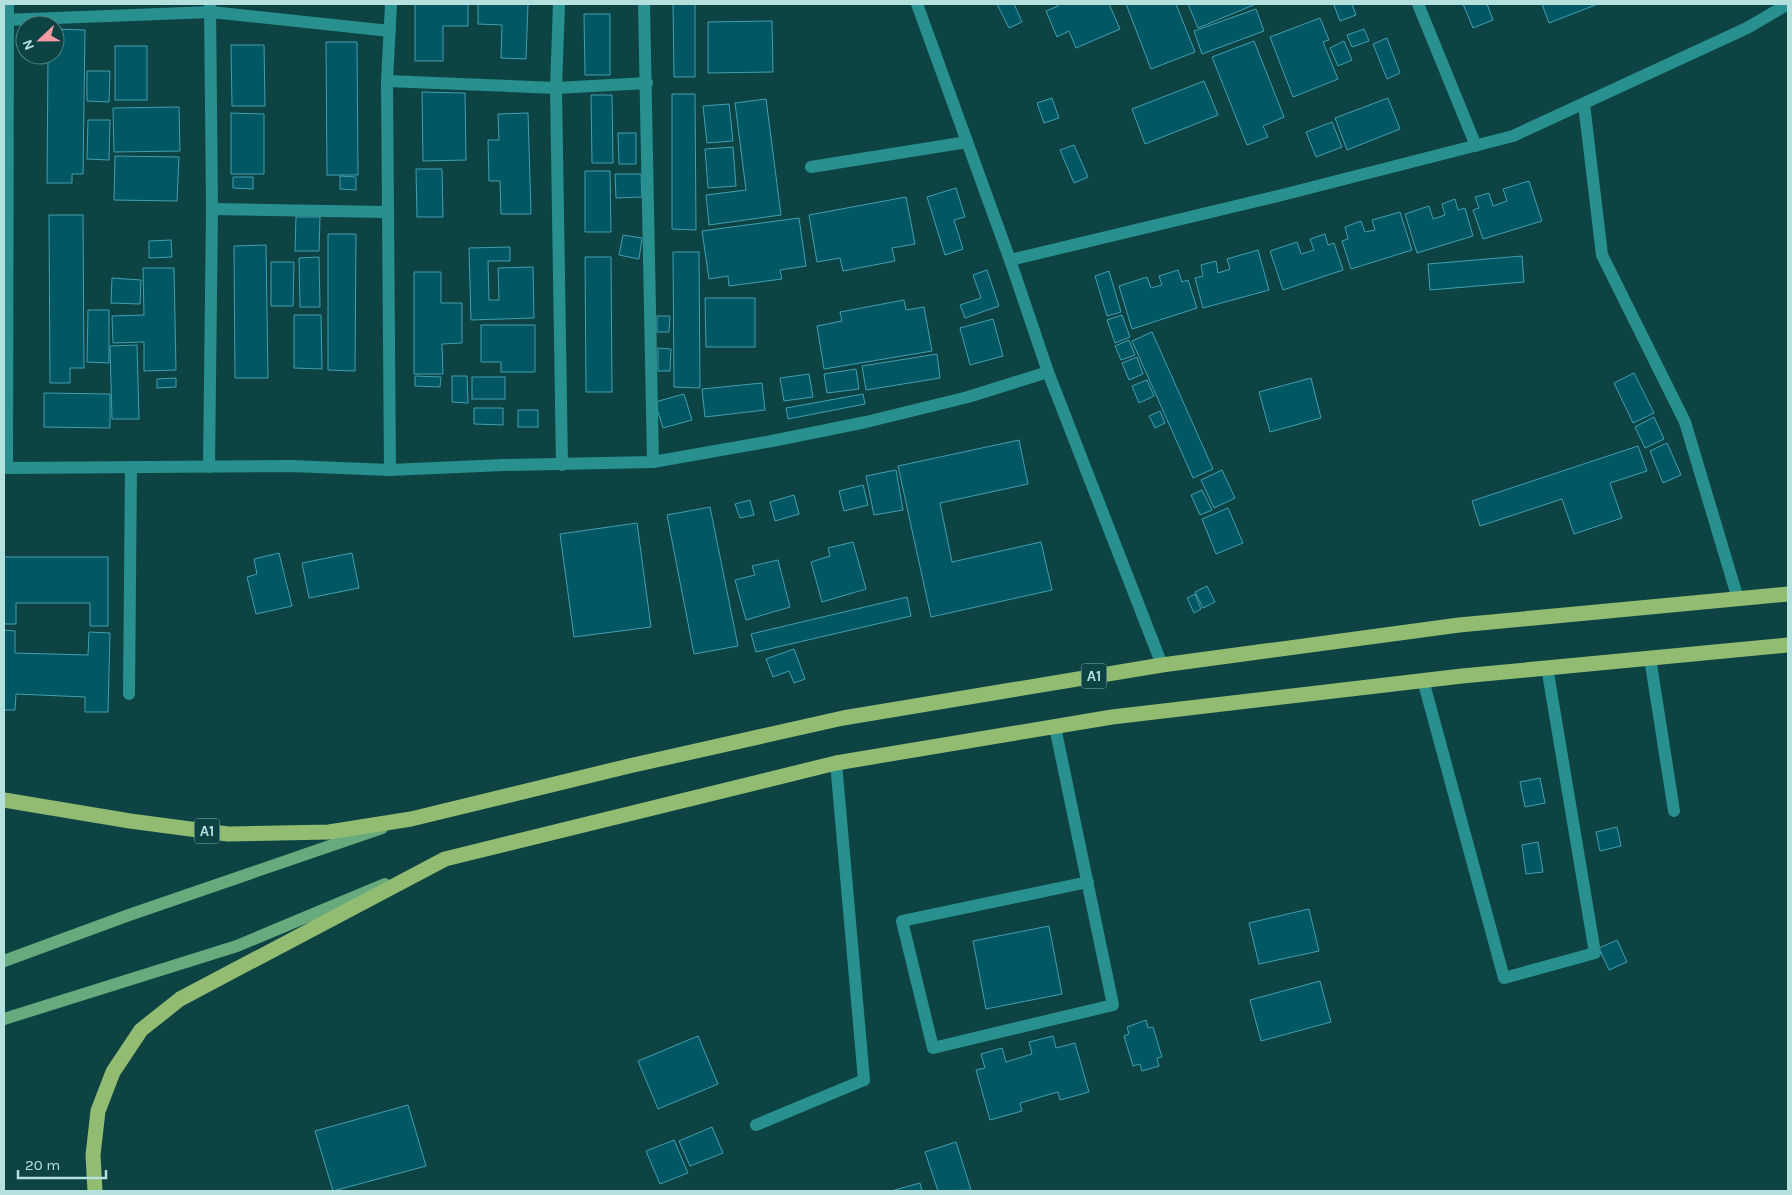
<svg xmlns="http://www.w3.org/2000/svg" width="1792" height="1195" font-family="Karla,sans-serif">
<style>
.building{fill:#025765;stroke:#419fb2}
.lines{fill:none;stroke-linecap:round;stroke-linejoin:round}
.minor{stroke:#28908e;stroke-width:12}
.major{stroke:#67aa7d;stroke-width:12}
.highway{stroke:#91bc72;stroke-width:15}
.labels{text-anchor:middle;stroke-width:4;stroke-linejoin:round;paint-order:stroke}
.shield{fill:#0d4443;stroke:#82b1b0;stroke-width:1}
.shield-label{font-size:15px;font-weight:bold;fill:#b4e0de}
</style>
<rect width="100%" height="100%" fill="#0d4443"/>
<!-- building -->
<g class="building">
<polygon points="415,4 468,4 468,26 443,26 443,61 415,61"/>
<polygon points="478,4 528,4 526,59 501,58 502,25 478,24"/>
<polygon points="673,4 695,4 695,77 674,77"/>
<polygon points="997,4 1014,4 1022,22 1009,28"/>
<polygon points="1057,4 1109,4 1120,29 1076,48 1069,31 1057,37 1046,11 1058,6"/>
<polygon points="1126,4 1176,4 1195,52 1151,69"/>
<polygon points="1188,4 1256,4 1198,28"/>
<polygon points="1338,4 1352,4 1356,15 1340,21 1334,5"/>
<polygon points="1463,4 1487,4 1493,20 1473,28"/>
<polygon points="1542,4 1598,4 1549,23"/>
<polygon points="1256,9 1264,31 1202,54 1194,31"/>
<polygon points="584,14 610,14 610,75 585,75"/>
<polygon points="1320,18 1329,40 1323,42 1338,79 1293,97 1270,37"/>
<polygon points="772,21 773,72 708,73 708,22"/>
<polygon points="55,29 85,30 83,174 72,174 72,183 47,183 48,55 55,55"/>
<polygon points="1364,29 1369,41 1352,47 1347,35"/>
<polygon points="1387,38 1400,73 1387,79 1373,44"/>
<polygon points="1254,41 1284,117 1263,126 1268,137 1247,145 1212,57"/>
<polygon points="1344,41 1352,60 1338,66 1330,48"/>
<polygon points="326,42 357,42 358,175 327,175"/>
<polygon points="231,45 264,45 265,106 232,106"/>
<rect x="115" y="46" width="32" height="54"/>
<polygon points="87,71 110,71 109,102 87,101"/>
<polygon points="1204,81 1218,115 1145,144 1132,109"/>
<polygon points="422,92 465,93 466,160 423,161"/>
<polygon points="672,94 695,94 696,230 672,229"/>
<polygon points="591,95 612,95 613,163 592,163"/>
<polygon points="1052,98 1059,118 1044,123 1037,103"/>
<polygon points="1388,98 1400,129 1347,150 1335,118"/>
<polygon points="766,99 781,215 709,225 706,195 746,190 735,103"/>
<polygon points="729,104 733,141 707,143 703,106"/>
<polygon points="179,107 180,151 114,152 113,108"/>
<polygon points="231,113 264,114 264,174 231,174"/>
<polygon points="528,113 531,214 501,214 500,181 489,181 488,140 499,140 498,114"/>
<polygon points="88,120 110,120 109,160 87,159"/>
<polygon points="1332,122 1342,147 1316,157 1306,132"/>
<polygon points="618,133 636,133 636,164 619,164"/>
<polygon points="1074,145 1088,177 1074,183 1060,150"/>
<polygon points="733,147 736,186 708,188 705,149"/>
<polygon points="115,156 179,157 177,201 114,200"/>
<polygon points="416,169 442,169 443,217 417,217"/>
<polygon points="585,171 610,171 611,232 585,232"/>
<polygon points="615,174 641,174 642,197 616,198"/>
<polygon points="340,176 356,177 356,190 340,189"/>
<polygon points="233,177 253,177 253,189 233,188"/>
<polygon points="1529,181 1542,221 1483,239 1473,210 1479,208 1475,197 1489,193 1493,206 1507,201 1503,189"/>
<polygon points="956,188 965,217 954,220 963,249 945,255 927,197"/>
<polygon points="906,197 915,244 892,248 895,261 843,271 840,258 817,262 809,215"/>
<polygon points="1455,199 1458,210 1465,208 1473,236 1417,253 1405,214 1429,206 1433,219 1445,215 1442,204"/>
<polygon points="1400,212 1412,250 1351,269 1342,241 1348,239 1345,227 1361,221 1365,232 1375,230 1372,220"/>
<polygon points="49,215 83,215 84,368 70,368 70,383 50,383"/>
<polygon points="296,217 320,217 319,251 295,251"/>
<polygon points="799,218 806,266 780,270 782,279 729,286 728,276 709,279 702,231"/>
<polygon points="328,234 356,234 355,371 328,370"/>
<polygon points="1325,234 1328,245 1334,243 1343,270 1283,290 1270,251 1297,242 1301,254 1314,250 1310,239"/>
<polygon points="623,235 642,238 639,259 619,255"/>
<polygon points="171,240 172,257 149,258 149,241"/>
<polygon points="266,245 268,378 235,378 234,246"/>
<polygon points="510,247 510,261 488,261 489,300 499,300 498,268 533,267 534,318 471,320 469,248"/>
<polygon points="1258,250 1269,290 1203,308 1195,278 1203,276 1201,265 1216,261 1218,273 1230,269 1227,259"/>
<polygon points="673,252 699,252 700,388 674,387"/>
<polygon points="1522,256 1524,282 1430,290 1428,264"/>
<polygon points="319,257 320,307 300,307 299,258"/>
<polygon points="585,257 611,257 612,392 586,392"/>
<polygon points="271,262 294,262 293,306 271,306"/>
<polygon points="143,268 174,268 176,370 144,371 144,342 113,343 112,316 144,315"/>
<polygon points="987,270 999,306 965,318 960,305 981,298 973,275"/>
<polygon points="1178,270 1182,282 1188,280 1197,308 1132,329 1119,286 1147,277 1151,288 1162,285 1159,276"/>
<polygon points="1109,271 1121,312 1107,316 1095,276"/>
<polygon points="414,272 441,272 441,303 462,303 462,343 442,344 443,374 414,374"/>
<polygon points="112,278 141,280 140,304 111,303"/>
<polygon points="705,298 755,298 755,347 706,347"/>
<polygon points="904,300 906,310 924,307 932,351 824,369 817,326 842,321 840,312"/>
<polygon points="88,310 109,310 109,363 87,362"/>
<polygon points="294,315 321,315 322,369 294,368"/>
<polygon points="1122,315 1130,337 1115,343 1107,320"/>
<polygon points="657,316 670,316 669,332 657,332"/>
<polygon points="993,319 1003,356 970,365 960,328"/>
<polygon points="481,325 535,325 535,372 501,372 501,362 481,362"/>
<polygon points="1152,332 1213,469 1193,478 1132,341"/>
<polygon points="1129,340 1135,355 1121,360 1115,346"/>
<polygon points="137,345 139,419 112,419 110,346"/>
<polygon points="658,348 671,349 670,371 658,371"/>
<polygon points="937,354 940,378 866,390 862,366"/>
<polygon points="1137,357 1143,374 1129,380 1122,363"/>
<polygon points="856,369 859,389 827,393 824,374"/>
<polygon points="1634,373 1654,413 1633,423 1614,383"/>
<polygon points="809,374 813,397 784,401 780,378"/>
<polygon points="415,376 441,377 440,387 415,386"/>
<polygon points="452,376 467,376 468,403 452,402"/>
<rect x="472" y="377" width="33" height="22"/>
<polygon points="176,378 176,387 157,388 157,379"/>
<polygon points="1311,378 1321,418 1270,432 1259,392"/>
<polygon points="1147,380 1154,396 1139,403 1132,386"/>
<polygon points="762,383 765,410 705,417 702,389"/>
<polygon points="44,393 110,394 110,428 44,427"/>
<polygon points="684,394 692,420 663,428 655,402"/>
<polygon points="863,394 865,404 788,419 786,408"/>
<polygon points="474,408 503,408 503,425 474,424"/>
<rect x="518" y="410" width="20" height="17"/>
<polygon points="1160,411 1165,423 1155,428 1149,416"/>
<polygon points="1654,417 1664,439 1645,448 1635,427"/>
<polygon points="1019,440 1028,484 940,503 952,562 1041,542 1052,590 931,617 898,466"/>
<polygon points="1667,443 1681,475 1663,483 1650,451"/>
<polygon points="1638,446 1647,471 1610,483 1622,518 1574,534 1562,499 1480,526 1472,501"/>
<polygon points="896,470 903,510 874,515 866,476"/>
<polygon points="1222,470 1235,498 1214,508 1201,480"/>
<polygon points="863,485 868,505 844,511 839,491"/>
<polygon points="1202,490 1212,510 1200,515 1191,495"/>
<polygon points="794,495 799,514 775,521 770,502"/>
<polygon points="750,500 754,515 740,518 735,504"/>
<polygon points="710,507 738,646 694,654 667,515"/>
<polygon points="1228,508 1243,543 1216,554 1202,519"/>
<polygon points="637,523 651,627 574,637 560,534"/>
<polygon points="853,542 866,589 822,602 811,562 830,556 828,548"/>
<polygon points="279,553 292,606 256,614 247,577 257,574 254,559"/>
<polygon points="352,553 359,588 309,598 302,563"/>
<polygon points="4,557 108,557 108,626 90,626 90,603 16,603 16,624 4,624"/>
<polygon points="778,560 790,607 746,620 735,580 755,575 752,566"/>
<polygon points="1207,586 1215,602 1203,608 1195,592"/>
<polygon points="1195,594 1201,609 1194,613 1187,598"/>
<polygon points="907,597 911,616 756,652 751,634"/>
<polygon points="4,630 15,631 15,653 88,655 89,632 110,633 108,712 85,712 85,697 16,694 15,710 4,710"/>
<polygon points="794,649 805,679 794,683 789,671 773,677 766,659"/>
<polygon points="1540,778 1545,803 1525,807 1520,782"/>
<polygon points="1617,827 1621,846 1600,851 1596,832"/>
<polygon points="1538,842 1543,872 1526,874 1522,845"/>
<polygon points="1309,909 1319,951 1259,964 1249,923"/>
<polygon points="1049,926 1062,994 986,1009 973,941"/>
<polygon points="1617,940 1627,962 1609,970 1599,948"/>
<polygon points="1320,981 1331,1022 1261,1041 1250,1000"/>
<polygon points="1146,1020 1148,1028 1153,1027 1162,1057 1157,1058 1159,1066 1142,1071 1140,1064 1133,1066 1124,1036 1129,1034 1127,1027"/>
<polygon points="698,1036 718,1084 658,1109 638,1061"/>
<polygon points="1053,1036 1056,1048 1075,1043 1089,1092 1060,1100 1058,1092 1020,1103 1022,1111 990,1120 976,1070 985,1068 981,1054 1002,1048 1006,1062 1032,1054 1029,1042"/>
<polygon points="408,1105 426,1166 333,1191 315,1131"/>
<polygon points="712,1127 723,1153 690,1166 679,1141"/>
<polygon points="674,1140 688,1173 660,1184 646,1151"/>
<polygon points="956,1142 971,1190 938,1191 925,1152"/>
<polygon points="920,1183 922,1191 891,1191"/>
</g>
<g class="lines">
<!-- minor -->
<g class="minor">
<polyline points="559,4 556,88 562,465"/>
<polyline points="644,4 653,462"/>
<polyline points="917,4 1010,260 1048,372 1162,665"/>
<polyline points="1418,4 1476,146"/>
<polyline points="4,20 211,12 390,31"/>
<polyline points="387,81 556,88 647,83"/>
<polyline points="1584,104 1602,255 1685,422 1738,599"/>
<polyline points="811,167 967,142"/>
<polyline points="212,209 387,212"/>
<polyline points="1010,260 1278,196 1513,136 1747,28 1788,4"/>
<polyline points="209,467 212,209 210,4"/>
<polyline points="4,468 291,466 390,470 503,465 653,462 772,441 866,422 968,397 1048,372"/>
<polyline points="7,468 8,4"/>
<polyline points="390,470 387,81 391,4"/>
<polyline points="1650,658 1674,811"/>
<polyline points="1423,680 1504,978 1595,953 1547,667"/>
<polyline points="129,694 131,467"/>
<polyline points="1055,727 1113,1005 933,1048 902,921 1088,882"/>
<polyline points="756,1125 864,1080 836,763"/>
</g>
<!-- major -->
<g class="major">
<polyline points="4,961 129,915 382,828"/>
<polyline points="4,1019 237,946 385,884"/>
</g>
<!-- highway -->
<g class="highway">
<polyline points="4,800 130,821 228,834 329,832 411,819 629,766 843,718 1162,665 1459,625 1788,594"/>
<polyline points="95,1191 93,1155 98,1111 113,1072 141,1030 180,999 445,859 836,763 1112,717 1462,676 1788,645"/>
</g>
</g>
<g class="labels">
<!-- shield labels -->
<g class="shield">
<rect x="1081.5" y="663.5" width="25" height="25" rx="4"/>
<rect x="194.5" y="818.5" width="25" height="25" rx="4"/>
</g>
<g class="shield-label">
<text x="1094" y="681">A1</text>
<text x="207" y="836">A1</text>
</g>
</g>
<!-- border -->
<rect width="1792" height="1195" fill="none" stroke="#b4e0de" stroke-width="10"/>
<!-- north arrow -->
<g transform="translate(40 40) rotate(248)"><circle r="24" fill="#0d4443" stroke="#508281"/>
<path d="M0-4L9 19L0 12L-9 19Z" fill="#f49aa4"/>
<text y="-8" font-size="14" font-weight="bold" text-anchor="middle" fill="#b4e0de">N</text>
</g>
<!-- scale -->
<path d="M18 1170v8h88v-8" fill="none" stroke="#b4e0de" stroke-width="2.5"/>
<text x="25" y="1170" font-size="15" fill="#b4e0de" stroke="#0d4443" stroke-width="4" paint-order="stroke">20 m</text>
</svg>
